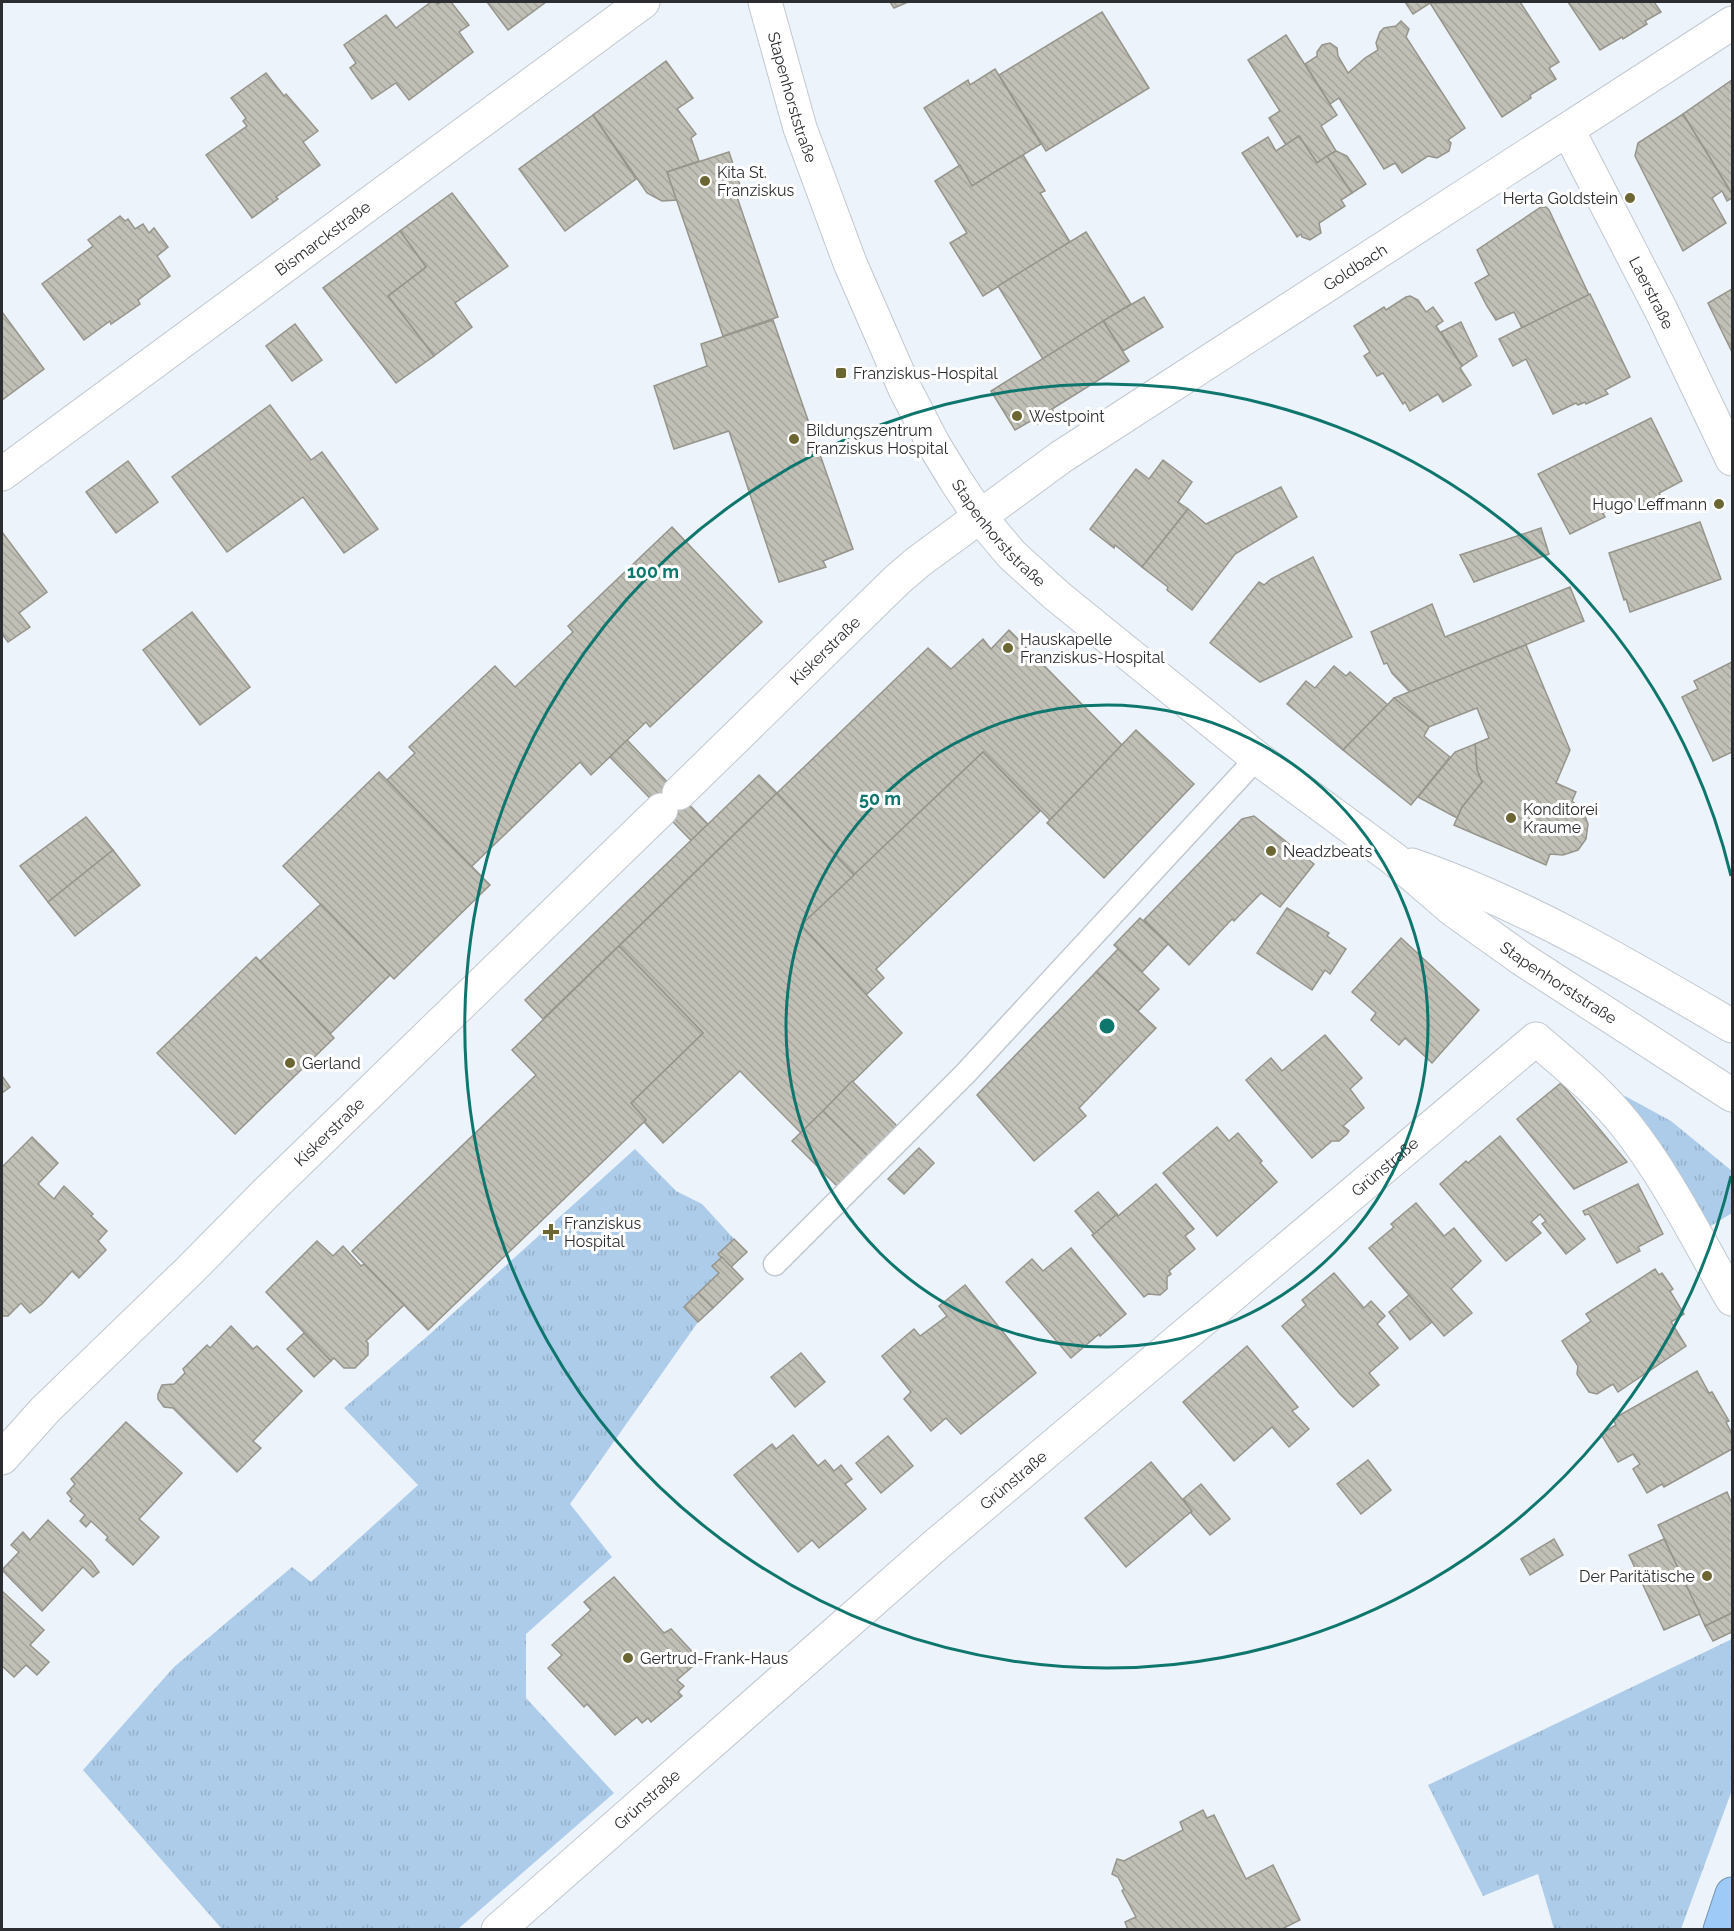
<svg xmlns="http://www.w3.org/2000/svg" width="1734" height="1931" font-family="Raleway,sans-serif">
<style>
.grass{fill:url(#grass-tufts)}
.building{fill:url(#building-back-hatch);stroke:#96958c;stroke-width:1.5}
.lines{fill:none;stroke-linecap:round;stroke-linejoin:round}
.lane-casing{stroke:#c1c8d0;stroke-width:25}
.street-casing{stroke:#c1c8d0;stroke-width:35}
.secondary-casing{stroke:#c1c8d0;stroke-width:35}
.highway-casing{stroke:#7593b1;stroke-width:35}
.lane{stroke:#fff;stroke-width:22}
.street{stroke:#fff;stroke-width:33}
.secondary{stroke:#fff;stroke-width:33}
.highway{stroke:#9dcaf6;stroke-width:33}
.ring{fill:none;stroke:#0f766e;stroke-width:3}
.poi-dot{fill:#6b6632;stroke:#fff;stroke-width:2}
.labels{text-anchor:middle;stroke-width:6;stroke-linejoin:round;paint-order:stroke}
.street-label{font-size:16px;fill:#2b2d30;stroke:#fff}
.poi-label{font-size:16px;fill:#2b2d30;stroke:#fff;text-anchor:start}
.centre{fill:#0f766e;stroke:#fff;stroke-width:3}
.ring-label{font-size:18px;text-anchor:middle;font-weight:bold;fill:#0f766e;stroke:#fff;stroke-width:6;stroke-linejoin:round;paint-order:stroke}
</style>
<defs>
<pattern id="grass-tufts" width="24" height="20" patternUnits="userSpaceOnUse" patternTransform="scale(1.5)"><rect width="24" height="20" fill="#adccea"/><path d="M3 7l-1-3M5 7V3M7 7l1-3M15 17l-1-3M17 17v-4M19 17l1-3" fill="none" stroke="#95b0c9"/></pattern>
<pattern id="building-back-hatch" width="6" height="6" patternUnits="userSpaceOnUse" patternTransform="scale(1.5)"><rect width="6" height="6" fill="#c1c0b7"/><path d="M-1 5l2 2M0 0l6 6M5-1l2 2" fill="none" stroke="#a6a59e"/></pattern>
</defs>
<rect width="100%" height="100%" fill="#ecf3fa"/>
<!-- grass -->
<g class="grass">
<polygon points="1625,1096 1671,1121 1732,1171 1732,1213 1709,1227 1619,1101"/>
<polygon points="635,1149 676,1191 702,1204 734,1239 719,1253 722,1257 713,1266 719,1273 684,1307 698,1322 570,1504 612,1557 526,1634 526,1698 614,1793 458,1929 222,1929 83,1770 174,1667 292,1567 311,1582 418,1485 344,1408 430,1334"/>
<polygon points="1732,1639 1732,1790 1681,1929 1554,1929 1538,1874 1483,1896 1428,1785"/>
</g>
<!-- building -->
<g class="building">
<polygon points="431,2 436,2 438,4 441,2 451,2 469,25 459,32 473,52 409,100 396,83 372,99 350,68 356,63 344,45 386,15 396,28"/>
<polygon points="487,2 546,2 508,30"/>
<polygon points="890,2 908,2 894,8"/>
<polygon points="1405,2 1430,2 1430,3 1413,14"/>
<polygon points="1568,2 1654,2 1661,12 1645,21 1647,24 1623,39 1622,37 1600,50"/>
<polygon points="1430,3 1520,2 1559,62 1549,68 1556,79 1530,95 1531,98 1502,117"/>
<polygon points="1102,12 1149,88 1046,151 999,75"/>
<polygon points="1401,21 1409,29 1406,37 1465,128 1448,140 1451,143 1449,151 1437,158 1428,156 1402,173 1395,163 1384,169 1339,98 1330,104 1305,64 1317,56 1317,52 1322,45 1330,43 1337,48 1338,56 1348,73 1365,58 1378,50 1376,43 1380,32 1384,28 1396,26"/>
<polygon points="1286,35 1337,115 1321,126 1336,151 1317,163 1299,136 1286,145 1269,118 1280,111 1248,60"/>
<polygon points="666,61 693,98 677,109 696,134 691,138 699,161 667,172 677,200 662,201 647,193 593,115"/>
<polygon points="995,69 1041,144 972,186 924,108 968,80 970,85"/>
<polygon points="266,73 284,96 286,94 318,131 303,142 320,165 276,197 278,199 252,218 206,155 247,126 243,121 246,118 231,98"/>
<polygon points="1732,80 1732,194 1683,114"/>
<polygon points="1683,114 1732,194 1732,198 1727,201 1722,191 1712,198 1726,223 1683,251 1635,156 1638,143"/>
<polygon points="593,115 636,179 565,231 519,169"/>
<polygon points="1299,136 1317,163 1327,156 1352,193 1341,200 1345,206 1319,223 1321,233 1310,240 1302,237 1301,234 1297,237 1242,153 1268,137 1276,151"/>
<polygon points="1336,151 1347,156 1366,184 1352,193 1327,156"/>
<polygon points="729,152 742,191 736,194 778,317 723,336 667,172"/>
<polygon points="1023,155 1045,191 1040,193 1070,242 983,296 950,243 967,233 935,181 960,165 972,186"/>
<polygon points="452,193 508,266 455,303 472,327 434,356 388,296 426,267 400,231"/>
<polygon points="1541,207 1546,207 1549,210 1589,295 1522,328 1514,312 1496,320 1487,306 1475,283 1489,275 1477,250"/>
<polygon points="120,216 125,221 128,219 135,229 143,224 149,233 154,228 168,247 157,256 170,276 138,300 140,304 111,324 110,321 84,340 42,284 93,246 88,240"/>
<polygon points="400,231 426,267 388,296 434,356 396,383 323,288"/>
<polygon points="1086,232 1131,304 1043,359 998,286"/>
<polygon points="1732,289 1732,352 1708,303"/>
<polygon points="1590,294 1630,377 1605,390 1608,394 1586,404 1585,402 1578,405 1576,403 1553,414 1526,359 1513,366 1499,339"/>
<polygon points="1410,296 1418,300 1426,312 1433,307 1443,321 1436,326 1462,366 1460,368 1471,385 1443,402 1438,394 1410,411 1405,402 1403,404 1383,373 1377,376 1364,356 1370,352 1354,326 1384,307 1386,310 1406,297"/>
<polygon points="1144,297 1163,327 1123,351 1103,321"/>
<polygon points="2,312 44,369 2,400"/>
<polygon points="773,320 853,549 823,561 826,567 779,582 729,431 674,449 654,386 707,366 701,344"/>
<polygon points="1103,321 1129,361 1052,409 1055,414 1038,424 1034,419 1015,430 991,391"/>
<polygon points="1461,322 1477,356 1462,366 1441,332"/>
<polygon points="295,324 322,360 292,381 266,346"/>
<polygon points="270,405 311,460 322,452 378,529 344,553 303,497 227,552 172,477"/>
<polygon points="1651,418 1682,481 1659,493 1663,501 1650,507 1639,506 1637,501 1616,511 1615,507 1603,513 1605,517 1570,534 1538,474"/>
<polygon points="1163,460 1192,482 1178,502 1188,509 1142,567 1115,545 1114,548 1090,529 1136,469 1149,479"/>
<polygon points="128,461 158,502 116,533 86,492"/>
<polygon points="1281,487 1297,517 1235,554 1192,610 1167,590 1168,587 1142,567 1188,509 1206,524"/>
<polygon points="1700,522 1721,579 1630,612 1626,599 1624,600 1609,553"/>
<polygon points="672,527 762,622 650,727 646,722 591,775 580,762 471,867 387,780 415,753 409,747 495,666 515,687 573,632 568,626"/>
<polygon points="1541,528 1549,554 1474,582 1460,555"/>
<polygon points="2,532 47,592 19,613 30,627 8,642 2,634"/>
<polygon points="1313,557 1352,637 1260,682 1210,643 1259,582 1264,585 1271,579"/>
<polygon points="1570,587 1584,621 1410,692 1392,673 1387,663 1384,664 1371,632 1432,604 1445,637"/>
<polygon points="192,612 250,687 200,725 143,650"/>
<polygon points="1009,630 1122,745 1050,820 983,752 854,875 777,793 928,648 951,669 983,639 991,649"/>
<polygon points="1526,645 1570,750 1556,783 1576,792 1572,801 1583,811 1588,824 1586,839 1578,850 1563,855 1550,854 1546,865 1454,825 1462,807 1482,782 1477,770 1475,744 1489,738 1477,708 1429,727 1394,698"/>
<polygon points="1732,662 1732,752 1713,761 1682,697 1698,689 1694,681"/>
<polygon points="1334,666 1346,676 1350,672 1388,705 1343,750 1287,704 1306,681 1315,688"/>
<polygon points="1394,698 1429,727 1424,736 1450,757 1411,805 1343,750"/>
<polygon points="1136,730 1194,784 1104,878 1047,823"/>
<polygon points="627,740 726,843 709,859 610,757"/>
<polygon points="1475,744 1477,770 1482,782 1462,807 1457,818 1418,797 1455,752"/>
<polygon points="983,752 1040,811 876,969 884,978 866,995 801,925"/>
<polygon points="379,772 490,885 394,979 283,866"/>
<polygon points="759,775 777,793 543,1019 525,1000"/>
<polygon points="777,793 854,875 801,925 902,1033 801,1133 740,1071 663,1143 644,1122 646,1120 631,1103 703,1033 619,946"/>
<polygon points="1254,816 1314,864 1280,907 1261,893 1234,921 1232,919 1189,965 1144,920 1242,819"/>
<polygon points="86,817 113,850 48,902 20,866"/>
<polygon points="113,850 140,885 75,936 48,902"/>
<polygon points="321,904 390,975 330,1034 260,961"/>
<polygon points="1287,908 1329,933 1327,936 1346,949 1330,974 1325,970 1312,990 1257,953"/>
<polygon points="1140,918 1168,944 1142,972 1114,945"/>
<polygon points="1401,938 1479,1010 1432,1063 1405,1038 1399,1045 1371,1020 1376,1013 1352,992"/>
<polygon points="619,946 703,1033 631,1103 646,1120 428,1330 352,1251 536,1075 512,1050"/>
<polygon points="1118,949 1159,989 1138,1011 1096,972"/>
<polygon points="256,957 334,1038 235,1134 157,1053"/>
<polygon points="1096,972 1156,1028 1079,1108 1086,1116 1034,1161 977,1095"/>
<polygon points="1325,1035 1362,1078 1350,1089 1364,1108 1343,1126 1349,1131 1347,1134 1339,1141 1332,1141 1312,1158 1246,1080 1271,1058 1282,1071"/>
<polygon points="2,1076 10,1087 2,1093"/>
<polygon points="852,1081 897,1126 868,1156 823,1111"/>
<polygon points="1561,1083 1627,1162 1574,1189 1517,1119"/>
<polygon points="823,1111 868,1156 837,1186 792,1141"/>
<polygon points="1217,1127 1229,1141 1238,1133 1262,1161 1260,1163 1277,1182 1217,1236 1163,1173"/>
<polygon points="1500,1136 1585,1239 1566,1254 1542,1224 1546,1221 1540,1214 1531,1222 1541,1233 1506,1261 1440,1184 1466,1161 1468,1163"/>
<polygon points="32,1137 58,1163 38,1184 54,1199 64,1186 93,1214 91,1216 107,1231 98,1241 106,1250 79,1278 72,1271 42,1304 30,1313 21,1303 8,1316 2,1316 2,1167"/>
<polygon points="919,1148 934,1163 904,1194 888,1179"/>
<polygon points="1156,1184 1194,1229 1185,1236 1195,1249 1169,1271 1171,1274 1167,1277 1167,1289 1160,1295 1148,1294 1144,1297 1092,1235 1117,1214 1118,1216"/>
<polygon points="1638,1184 1663,1234 1638,1247 1640,1251 1617,1263 1589,1214 1585,1215 1583,1211"/>
<polygon points="1098,1192 1117,1214 1094,1234 1075,1211"/>
<polygon points="1416,1203 1444,1236 1454,1228 1481,1261 1451,1289 1472,1313 1444,1336 1369,1248 1394,1227 1391,1224"/>
<polygon points="734,1239 747,1252 731,1267 718,1254"/>
<polygon points="317,1241 333,1256 343,1246 361,1266 364,1264 404,1305 366,1341 368,1343 368,1355 355,1368 344,1368 334,1358 331,1361 266,1292"/>
<polygon points="1071,1248 1126,1314 1100,1336 1099,1334 1071,1358 1006,1282 1032,1259 1043,1271"/>
<polygon points="722,1257 743,1279 713,1308 698,1293 719,1273 712,1266"/>
<polygon points="1655,1269 1659,1275 1662,1273 1673,1289 1670,1291 1684,1314 1671,1322 1686,1346 1618,1392 1613,1384 1597,1394 1589,1392 1577,1374 1578,1366 1562,1341 1591,1321 1586,1314"/>
<polygon points="1334,1273 1364,1308 1371,1301 1385,1316 1377,1324 1398,1348 1369,1373 1379,1385 1353,1407 1340,1394 1282,1326 1306,1305 1302,1300"/>
<polygon points="965,1285 1036,1373 961,1434 946,1418 931,1431 904,1399 911,1392 882,1356 914,1329 920,1336 947,1316 939,1306"/>
<polygon points="698,1293 713,1308 698,1322 684,1307"/>
<polygon points="1409,1295 1432,1322 1410,1340 1389,1312"/>
<polygon points="231,1326 253,1349 257,1346 302,1391 253,1441 261,1448 237,1472 173,1408 164,1407 158,1399 158,1394 162,1385 174,1384 185,1373 183,1369 207,1345 210,1348"/>
<polygon points="304,1333 331,1361 314,1377 287,1349"/>
<polygon points="1247,1346 1298,1407 1292,1411 1309,1429 1289,1447 1272,1427 1234,1461 1183,1402"/>
<polygon points="801,1353 825,1382 795,1407 771,1377"/>
<polygon points="1697,1371 1709,1393 1712,1392 1729,1421 1726,1422 1732,1434 1732,1449 1664,1487 1662,1484 1647,1493 1633,1469 1640,1464 1633,1454 1618,1462 1601,1434 1616,1425 1613,1419"/>
<polygon points="126,1422 182,1473 139,1519 159,1537 133,1565 106,1540 108,1537 91,1521 86,1527 80,1521 85,1515 70,1501 72,1499 67,1493 75,1484 71,1479"/>
<polygon points="793,1435 818,1466 825,1460 834,1471 841,1465 852,1479 845,1484 866,1509 819,1548 812,1540 798,1552 734,1475 772,1444 776,1449"/>
<polygon points="888,1436 913,1466 881,1493 856,1463"/>
<polygon points="1368,1460 1391,1490 1361,1514 1337,1484"/>
<polygon points="1151,1462 1192,1511 1126,1567 1085,1518"/>
<polygon points="1201,1484 1230,1519 1210,1535 1191,1513 1192,1511 1183,1499"/>
<polygon points="1727,1492 1732,1504 1732,1613 1705,1626 1658,1525"/>
<polygon points="48,1520 91,1561 99,1572 93,1577 83,1567 42,1611 2,1570 19,1552 11,1545 23,1532 30,1540"/>
<polygon points="1554,1539 1563,1555 1530,1575 1521,1559"/>
<polygon points="1664,1539 1700,1614 1664,1630 1629,1555"/>
<polygon points="614,1577 664,1633 671,1629 700,1660 677,1680 684,1686 678,1692 682,1696 651,1722 648,1718 642,1723 637,1717 615,1735 587,1704 584,1707 548,1668 562,1655 552,1645 591,1610 584,1602"/>
<polygon points="2,1591 44,1630 30,1645 49,1662 37,1675 26,1665 14,1677 2,1666"/>
<polygon points="1732,1613 1732,1632 1713,1641 1705,1626"/>
<polygon points="1203,1810 1207,1818 1214,1815 1246,1879 1273,1865 1300,1920 1280,1930 1128,1930 1125,1922 1136,1917 1122,1891 1124,1889 1118,1877 1112,1874 1117,1859 1124,1861 1183,1830 1180,1822"/>
</g>
<g class="lines">
<defs>
<polyline id="lane" points="775,1264 965,1074 1257,758"/>
<g id="street">
<path id="s1" d="M1568,130l94,182 70,147"/>
<path id="s2" d="M2,474l641,-472"/>
<path id="s3" d="M679,793l218,-213 21,-18 143,-105 671,-434"/>
<path id="s4" d="M2,1458l43,-48 144,-139 76,-77 396,-384"/>
<path id="s5" d="M498,1930l439,-386 599,-505c31,27 63,52 89,85 43,54 73,117 107,175"/>
</g>
<g id="secondary">
<path id="s6" d="M765,2l35,126 50,135 55,126 29,56 22,36 24,36 32,38 44,40 201,163 137,101 58,50 70,50 210,136"/>
<path d="M1412,865c113,39 218,101 320,161"/>
</g>
<polyline id="highway" points="1720,1930 1732,1894"/>
</defs>
<!-- lane casing -->
<use href="#lane" class="lane-casing"/>
<!-- street casing -->
<use href="#street" class="street-casing"/>
<!-- secondary casing -->
<use href="#secondary" class="secondary-casing"/>
<!-- highway casing -->
<use href="#highway" class="highway-casing"/>
<!-- lane -->
<use href="#lane" class="lane"/>
<!-- street -->
<use href="#street" class="street"/>
<!-- secondary -->
<use href="#secondary" class="secondary"/>
<!-- highway -->
<use href="#highway" class="highway"/>
</g>
<!-- distance rings -->
<g class="ring">
<circle cx="1107" cy="1026" r="321"/>
<path d="M1731 1176A642 642 0 1 1 1731 876"/>
</g>
<!-- markers -->
<g class="poi-dot">
<circle cx="705" cy="181" r="6"/>
<circle cx="1630" cy="198" r="6"/>
<rect x="835" y="367" width="12" height="12" rx="3"/>
<circle cx="1017" cy="416" r="6"/>
<circle cx="794" cy="439" r="6"/>
<circle cx="1719" cy="504" r="6"/>
<circle cx="1008" cy="648" r="6"/>
<circle cx="1511" cy="818" r="6"/>
<circle cx="1271" cy="851" r="6"/>
<circle cx="290" cy="1063" r="6"/>
<path d="M548 1223h6v6h6v6h-6v6h-6v-6h-6v-6h6z"/>
<circle cx="1707" cy="1576" r="6"/>
<circle cx="628" cy="1658" r="6"/>
</g>
<g class="labels">
<!-- street labels -->
<g class="street-label">
<text dy="6" stroke="none"><textPath href="#s6" startOffset="99">Stapenhorststraße</textPath></text>
<text dy="6" stroke="none"><textPath href="#s2" startOffset="398">Bismarckstraße</textPath></text>
<text dy="6" stroke="none"><textPath href="#s3" startOffset="860">Goldbach</textPath></text>
<text dy="6" stroke="none"><textPath href="#s1" startOffset="183">Laerstraße</textPath></text>
<text dy="6" stroke="none"><textPath href="#s6" startOffset="585">Stapenhorststraße</textPath></text>
<text dy="6" stroke="none"><textPath href="#s3" startOffset="204">Kiskerstraße</textPath></text>
<text dy="6" stroke="none"><textPath href="#s6" startOffset="1305">Stapenhorststraße</textPath></text>
<text dy="6" stroke="none"><textPath href="#s4" startOffset="462">Kiskerstraße</textPath></text>
<text dy="6" stroke="none"><textPath href="#s5" startOffset="1170">Grünstraße</textPath></text>
<text dy="6" stroke="none"><textPath href="#s5" startOffset="684">Grünstraße</textPath></text>
<text dy="6" stroke="none"><textPath href="#s5" startOffset="198">Grünstraße</textPath></text>
</g>
<!-- poi labels -->
<g class="poi-label">
<text x="717" y="178">Kita St.<tspan x="717" dy="18">Franziskus</tspan></text>
<text x="1618" y="204" text-anchor="end">Herta Goldstein</text>
<text x="853" y="379">Franziskus-Hospital</text>
<text x="1029" y="422">Westpoint</text>
<text x="806" y="436">Bildungszentrum<tspan x="806" dy="18">Franziskus Hospital</tspan></text>
<text x="1707" y="510" text-anchor="end">Hugo Leffmann</text>
<text x="1020" y="645">Hauskapelle<tspan x="1020" dy="18">Franziskus-Hospital</tspan></text>
<text x="1523" y="815">Konditorei<tspan x="1523" dy="18">Kraume</tspan></text>
<text x="1283" y="857">Neadzbeats</text>
<text x="302" y="1069">Gerland</text>
<text x="564" y="1229">Franziskus<tspan x="564" dy="18">Hospital</tspan></text>
<text x="1695" y="1582" text-anchor="end">Der Paritätische</text>
<text x="640" y="1664">Gertrud-Frank-Haus</text>
</g>
</g>
<circle cx="1107" cy="1026" r="9" class="centre"/>
<g class="ring-label">
<text x="653" y="578">100 m</text>
<text x="880" y="805">50 m</text>
</g>
<!-- border -->
<rect width="1734" height="1931" fill="none" stroke="#2b2d30" stroke-width="6"/>
</svg>
